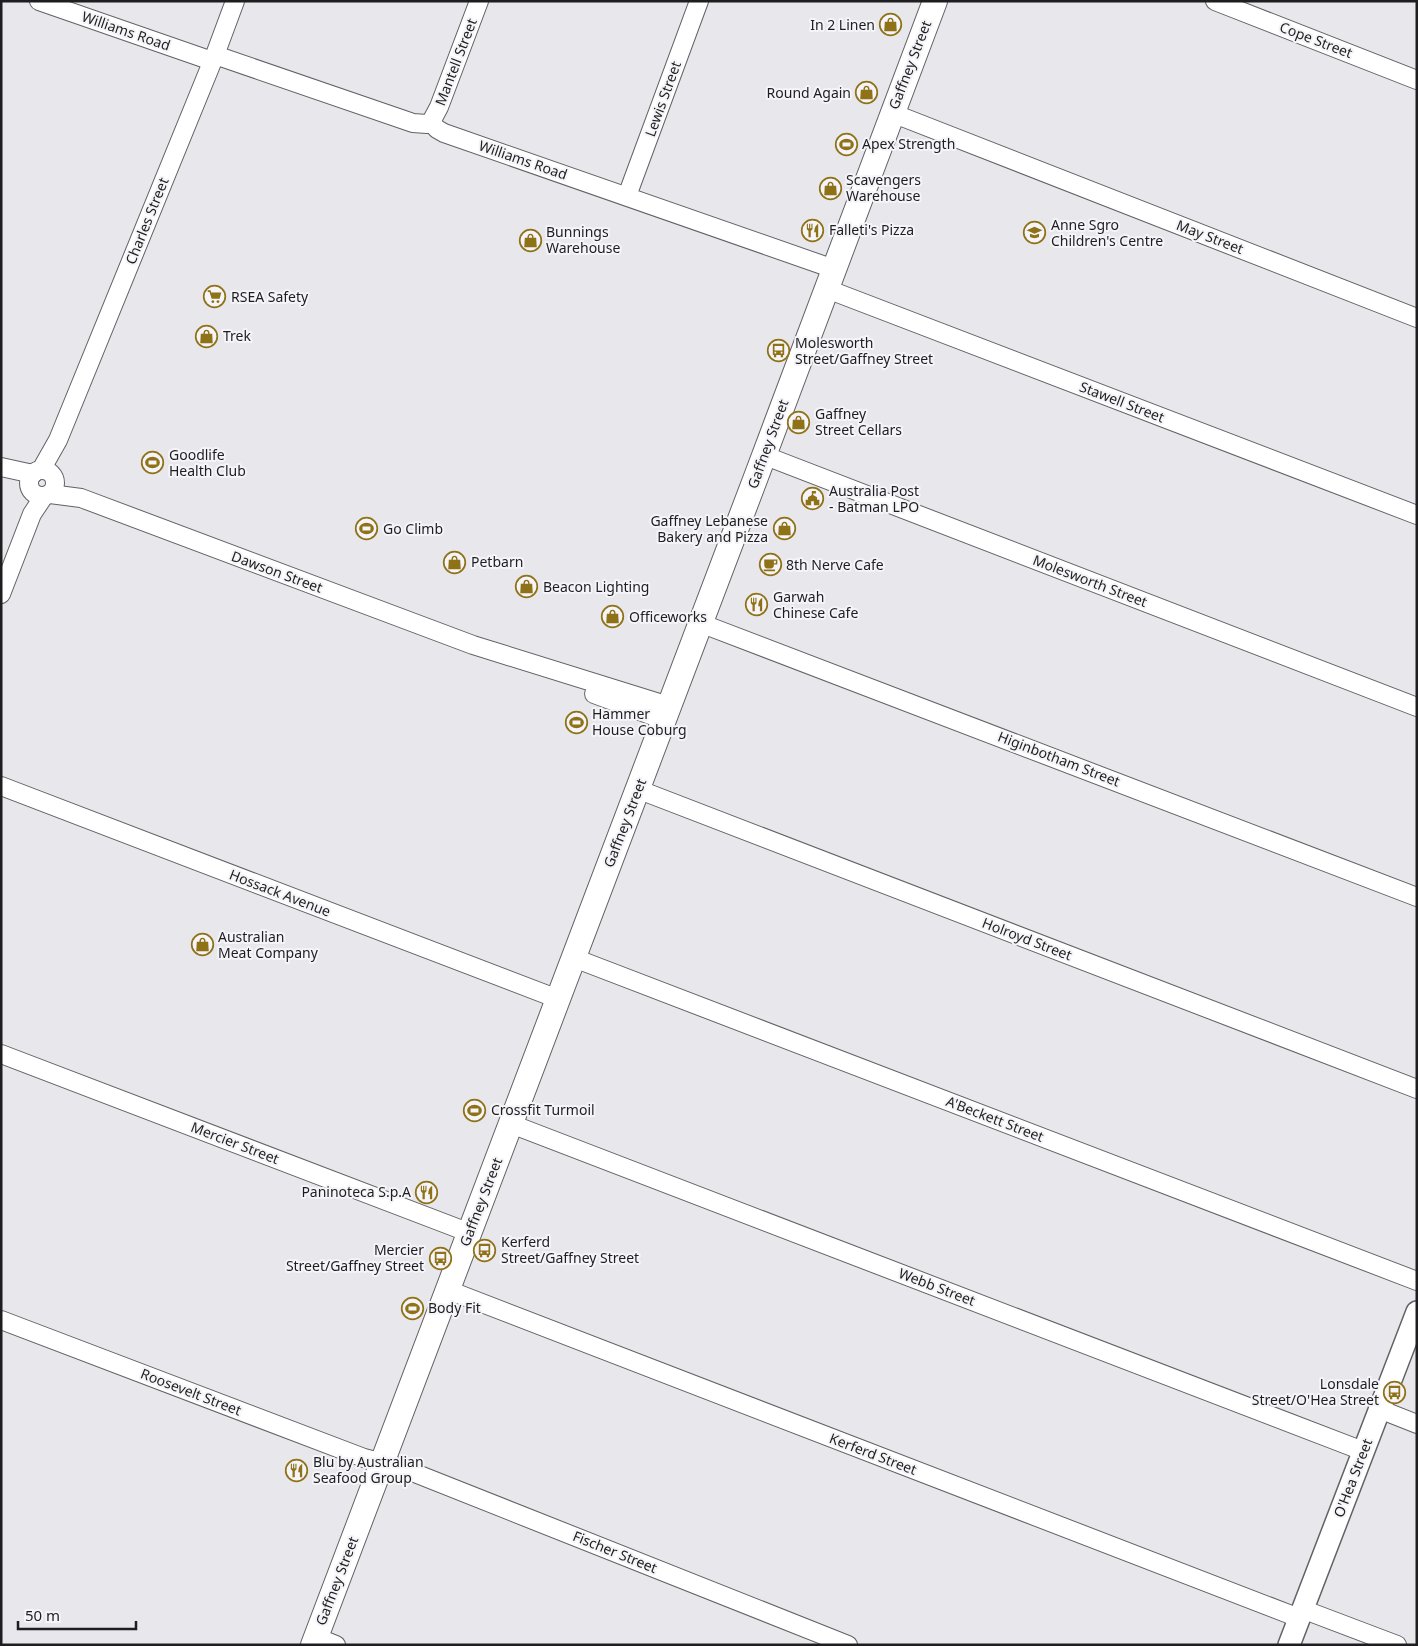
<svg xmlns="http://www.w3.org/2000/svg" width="1418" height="1646" font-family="'Noto Sans',sans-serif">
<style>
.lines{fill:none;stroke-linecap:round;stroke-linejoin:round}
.minor-casing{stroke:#626165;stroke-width:20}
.tertiary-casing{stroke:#626165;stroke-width:24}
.secondary-casing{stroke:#626165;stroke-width:26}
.minor{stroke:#fff;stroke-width:18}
.tertiary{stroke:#fff;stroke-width:21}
.secondary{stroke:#fff;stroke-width:24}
.labels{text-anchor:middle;stroke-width:4;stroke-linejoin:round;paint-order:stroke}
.poi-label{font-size:14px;fill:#1e1d1f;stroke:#f5f4f8;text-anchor:start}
.street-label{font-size:14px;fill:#1e1d1f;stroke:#f5f4f8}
</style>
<rect width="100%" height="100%" fill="#e8e7eb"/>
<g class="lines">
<defs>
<g id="minor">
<polyline points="39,1 212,61"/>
<polyline points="1215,1 1417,80"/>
<polyline points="215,55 413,123 427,124 431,122"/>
<polyline points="892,113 1417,318"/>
<polyline points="431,122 437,129 444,133 834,269"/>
<polyline points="431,122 439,107 479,1"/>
<polyline points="627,196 699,1"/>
<polyline points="827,289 1417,515"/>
<polyline points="763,455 1417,707"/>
<polyline points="1,467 33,474"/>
<circle cx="42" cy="483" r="13"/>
<polyline points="41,470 58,440 215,55 235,1"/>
<polyline points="50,494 81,498 473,645 669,706"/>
<polyline points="1,594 32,514 44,496"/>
<polyline points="700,623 1417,897"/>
<polyline points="594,694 664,720"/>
<polyline points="1,786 558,999"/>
<polyline points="637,789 1417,1089"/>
<polyline points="574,958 1417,1281"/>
<polyline points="1,1054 470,1233"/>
<polyline points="511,1124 1363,1451"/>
<polyline points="448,1290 1299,1618"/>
<polyline points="1,1320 364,1458 402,1468 848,1645"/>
<polyline points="1379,1409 1417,1424"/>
<polyline points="1302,1609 1397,1645"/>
<polyline points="316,1637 336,1645"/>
</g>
<polyline id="tertiary" points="1289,1645 1417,1312"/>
<polyline id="secondary" points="313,1645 756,477 935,1"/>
</defs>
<!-- minor casing -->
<use href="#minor" class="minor-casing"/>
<!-- tertiary casing -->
<use href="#tertiary" class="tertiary-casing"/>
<!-- secondary casing -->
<use href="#secondary" class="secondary-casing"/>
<!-- minor -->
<use href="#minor" class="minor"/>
<!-- tertiary -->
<use href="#tertiary" class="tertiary"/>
<!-- secondary -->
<use href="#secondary" class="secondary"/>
</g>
<!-- icons -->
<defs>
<symbol id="shop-ring" viewBox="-11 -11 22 22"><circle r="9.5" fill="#f5f4f8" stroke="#8f7217" stroke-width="1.5"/><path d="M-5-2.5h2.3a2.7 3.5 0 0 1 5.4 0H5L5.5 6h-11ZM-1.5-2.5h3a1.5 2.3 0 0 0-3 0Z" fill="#8f7217"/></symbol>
<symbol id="stadium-ring" viewBox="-11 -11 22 22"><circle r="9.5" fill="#f5f4f8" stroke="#8f7217" stroke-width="1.5"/><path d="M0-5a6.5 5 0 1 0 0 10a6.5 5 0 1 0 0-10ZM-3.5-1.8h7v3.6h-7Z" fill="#8f7217"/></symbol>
<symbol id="restaurant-ring" viewBox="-11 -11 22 22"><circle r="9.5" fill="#f5f4f8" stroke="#8f7217" stroke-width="1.5"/><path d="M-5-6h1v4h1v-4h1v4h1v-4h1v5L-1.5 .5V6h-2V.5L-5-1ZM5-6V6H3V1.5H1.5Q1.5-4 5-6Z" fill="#8f7217"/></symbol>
<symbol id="school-ring" viewBox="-11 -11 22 22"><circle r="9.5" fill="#f5f4f8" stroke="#8f7217" stroke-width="1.5"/><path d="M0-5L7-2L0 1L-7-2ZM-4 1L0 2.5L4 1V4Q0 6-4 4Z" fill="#8f7217"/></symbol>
<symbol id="supermarket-ring" viewBox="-11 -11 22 22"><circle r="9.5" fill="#f5f4f8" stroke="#8f7217" stroke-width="1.5"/><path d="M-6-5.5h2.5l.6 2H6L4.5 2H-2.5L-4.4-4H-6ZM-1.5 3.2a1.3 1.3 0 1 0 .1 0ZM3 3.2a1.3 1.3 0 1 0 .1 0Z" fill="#8f7217"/></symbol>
<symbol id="bus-ring" viewBox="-11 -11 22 22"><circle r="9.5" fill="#f5f4f8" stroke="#8f7217" stroke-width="1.5"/><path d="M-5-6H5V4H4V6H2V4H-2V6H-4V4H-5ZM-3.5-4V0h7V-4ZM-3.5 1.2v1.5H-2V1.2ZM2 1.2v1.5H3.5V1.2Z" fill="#8f7217"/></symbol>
<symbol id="civic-ring" viewBox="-11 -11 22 22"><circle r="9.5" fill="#f5f4f8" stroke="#8f7217" stroke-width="1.5"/><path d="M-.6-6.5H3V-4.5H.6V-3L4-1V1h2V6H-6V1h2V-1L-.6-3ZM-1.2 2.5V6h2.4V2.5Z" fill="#8f7217"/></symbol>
<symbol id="cafe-ring" viewBox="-11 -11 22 22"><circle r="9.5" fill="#f5f4f8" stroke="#8f7217" stroke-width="1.5"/><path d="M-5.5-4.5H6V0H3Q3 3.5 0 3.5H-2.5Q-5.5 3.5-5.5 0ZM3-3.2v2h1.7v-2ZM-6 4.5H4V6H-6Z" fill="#8f7217"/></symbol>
</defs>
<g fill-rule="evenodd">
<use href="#shop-ring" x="878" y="12" width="25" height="25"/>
<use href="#shop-ring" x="854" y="80" width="25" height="25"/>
<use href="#stadium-ring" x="834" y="132" width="25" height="25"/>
<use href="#shop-ring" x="818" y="176" width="25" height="25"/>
<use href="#restaurant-ring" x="800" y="218" width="25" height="25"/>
<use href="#school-ring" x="1022" y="220" width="25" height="25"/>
<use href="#shop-ring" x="518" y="228" width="25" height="25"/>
<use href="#supermarket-ring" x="202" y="284" width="25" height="25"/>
<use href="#shop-ring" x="194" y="324" width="25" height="25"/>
<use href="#bus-ring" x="766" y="338" width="25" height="25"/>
<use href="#shop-ring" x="786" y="410" width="25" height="25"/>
<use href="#stadium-ring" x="140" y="450" width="25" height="25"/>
<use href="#civic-ring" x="800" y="486" width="25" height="25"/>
<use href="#stadium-ring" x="354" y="516" width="25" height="25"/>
<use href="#shop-ring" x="772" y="516" width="25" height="25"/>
<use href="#shop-ring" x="442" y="550" width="25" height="25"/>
<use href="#cafe-ring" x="758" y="552" width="25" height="25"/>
<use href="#shop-ring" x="514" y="574" width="25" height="25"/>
<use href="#restaurant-ring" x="744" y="592" width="25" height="25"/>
<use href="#shop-ring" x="600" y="604" width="25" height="25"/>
<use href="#stadium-ring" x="564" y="710" width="25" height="25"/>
<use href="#shop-ring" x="190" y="932" width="25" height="25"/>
<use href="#stadium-ring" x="462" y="1098" width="25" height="25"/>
<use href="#restaurant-ring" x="414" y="1180" width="25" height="25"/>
<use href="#bus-ring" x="472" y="1238" width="25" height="25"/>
<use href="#bus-ring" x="428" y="1246" width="25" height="25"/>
<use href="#stadium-ring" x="400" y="1296" width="25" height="25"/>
<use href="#bus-ring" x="1382" y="1380" width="25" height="25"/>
<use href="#restaurant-ring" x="284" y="1458" width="25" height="25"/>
</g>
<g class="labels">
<!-- poi labels -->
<g class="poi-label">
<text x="875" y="30" text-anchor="end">In 2 Linen</text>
<text x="851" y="98" text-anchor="end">Round Again</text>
<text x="862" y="149">Apex Strength</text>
<text x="846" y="185">Scavengers<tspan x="846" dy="16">Warehouse</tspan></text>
<text x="1051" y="230">Anne Sgro<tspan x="1051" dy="16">Children's Centre</tspan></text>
<text x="829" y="235">Falleti's Pizza</text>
<text x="546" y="237">Bunnings<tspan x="546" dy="16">Warehouse</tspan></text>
<text x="231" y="302">RSEA Safety</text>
<text x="223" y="341">Trek</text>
<text x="795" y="348">Molesworth<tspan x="795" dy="16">Street/Gaffney Street</tspan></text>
<text x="815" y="419">Gaffney<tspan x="815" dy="16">Street Cellars</tspan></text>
<text x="169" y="460">Goodlife<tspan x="169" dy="16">Health Club</tspan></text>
<text x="829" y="496">Australia Post<tspan x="829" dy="16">- Batman LPO</tspan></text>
<text x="768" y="526" text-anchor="end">Gaffney Lebanese<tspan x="768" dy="16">Bakery and Pizza</tspan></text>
<text x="383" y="534">Go Climb</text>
<text x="471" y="567">Petbarn</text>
<text x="786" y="570">8th Nerve Cafe</text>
<text x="543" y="592">Beacon Lighting</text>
<text x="773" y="602">Garwah<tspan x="773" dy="16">Chinese Cafe</tspan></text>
<text x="629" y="622">Officeworks</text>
<text x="592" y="719">Hammer<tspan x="592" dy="16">House Coburg</tspan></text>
<text x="218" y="942">Australian<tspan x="218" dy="16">Meat Company</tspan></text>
<text x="491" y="1115">Crossfit Turmoil</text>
<text x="411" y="1197" text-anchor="end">Paninoteca S.p.A</text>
<text x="501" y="1247">Kerferd<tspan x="501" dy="16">Street/Gaffney Street</tspan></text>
<text x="424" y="1255" text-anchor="end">Mercier<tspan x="424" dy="16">Street/Gaffney Street</tspan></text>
<text x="428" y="1313">Body Fit</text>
<text x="1379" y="1389" text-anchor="end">Lonsdale<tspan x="1379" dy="16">Street/O'Hea Street</tspan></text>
<text x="313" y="1467">Blu by Australian<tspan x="313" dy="16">Seafood Group</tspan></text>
</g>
<!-- street labels -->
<g class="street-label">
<text transform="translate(126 31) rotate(19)" y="5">Williams Road</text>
<text transform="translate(1316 40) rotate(21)" y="5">Cope Street</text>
<text transform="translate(456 62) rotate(-69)" y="5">Mantell Street</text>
<text transform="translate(910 65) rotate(-69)" y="5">Gaffney Street</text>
<text transform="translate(663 99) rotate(-70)" y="5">Lewis Street</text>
<text transform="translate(523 160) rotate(19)" y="5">Williams Road</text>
<text transform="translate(147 221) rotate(-68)" y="5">Charles Street</text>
<text transform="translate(1210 237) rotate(21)" y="5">May Street</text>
<text transform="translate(1122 402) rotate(21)" y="5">Stawell Street</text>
<text transform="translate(768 444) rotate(-70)" y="5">Gaffney Street</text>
<text transform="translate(277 572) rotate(20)" y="5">Dawson Street</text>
<text transform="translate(1090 581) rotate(21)" y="5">Molesworth Street</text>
<text transform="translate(1059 759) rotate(21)" y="5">Higinbotham Street</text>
<text transform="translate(625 823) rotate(-69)" y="5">Gaffney Street</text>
<text transform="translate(280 893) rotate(21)" y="5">Hossack Avenue</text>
<text transform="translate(1027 939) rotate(21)" y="5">Holroyd Street</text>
<text transform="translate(995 1119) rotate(21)" y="5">A'Beckett Street</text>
<text transform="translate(235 1143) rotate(21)" y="5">Mercier Street</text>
<text transform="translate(481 1202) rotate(-69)" y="5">Gaffney Street</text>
<text transform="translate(937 1287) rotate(21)" y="5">Webb Street</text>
<text transform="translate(191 1392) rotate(21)" y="5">Roosevelt Street</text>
<text transform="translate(873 1454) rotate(21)" y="5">Kerferd Street</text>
<text transform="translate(1353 1478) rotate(-69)" y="5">O'Hea Street</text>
<text transform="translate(615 1552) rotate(22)" y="5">Fischer Street</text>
<text transform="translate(337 1581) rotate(-69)" y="5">Gaffney Street</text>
</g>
</g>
<!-- border -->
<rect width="1418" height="1646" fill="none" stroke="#1e1d1f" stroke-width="5"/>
<!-- scale -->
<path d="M18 1621v8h118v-8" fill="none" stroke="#1e1d1f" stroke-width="2.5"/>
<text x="25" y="1621" font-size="15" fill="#1e1d1f" stroke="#f5f4f8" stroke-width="4" paint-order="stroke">50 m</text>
</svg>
